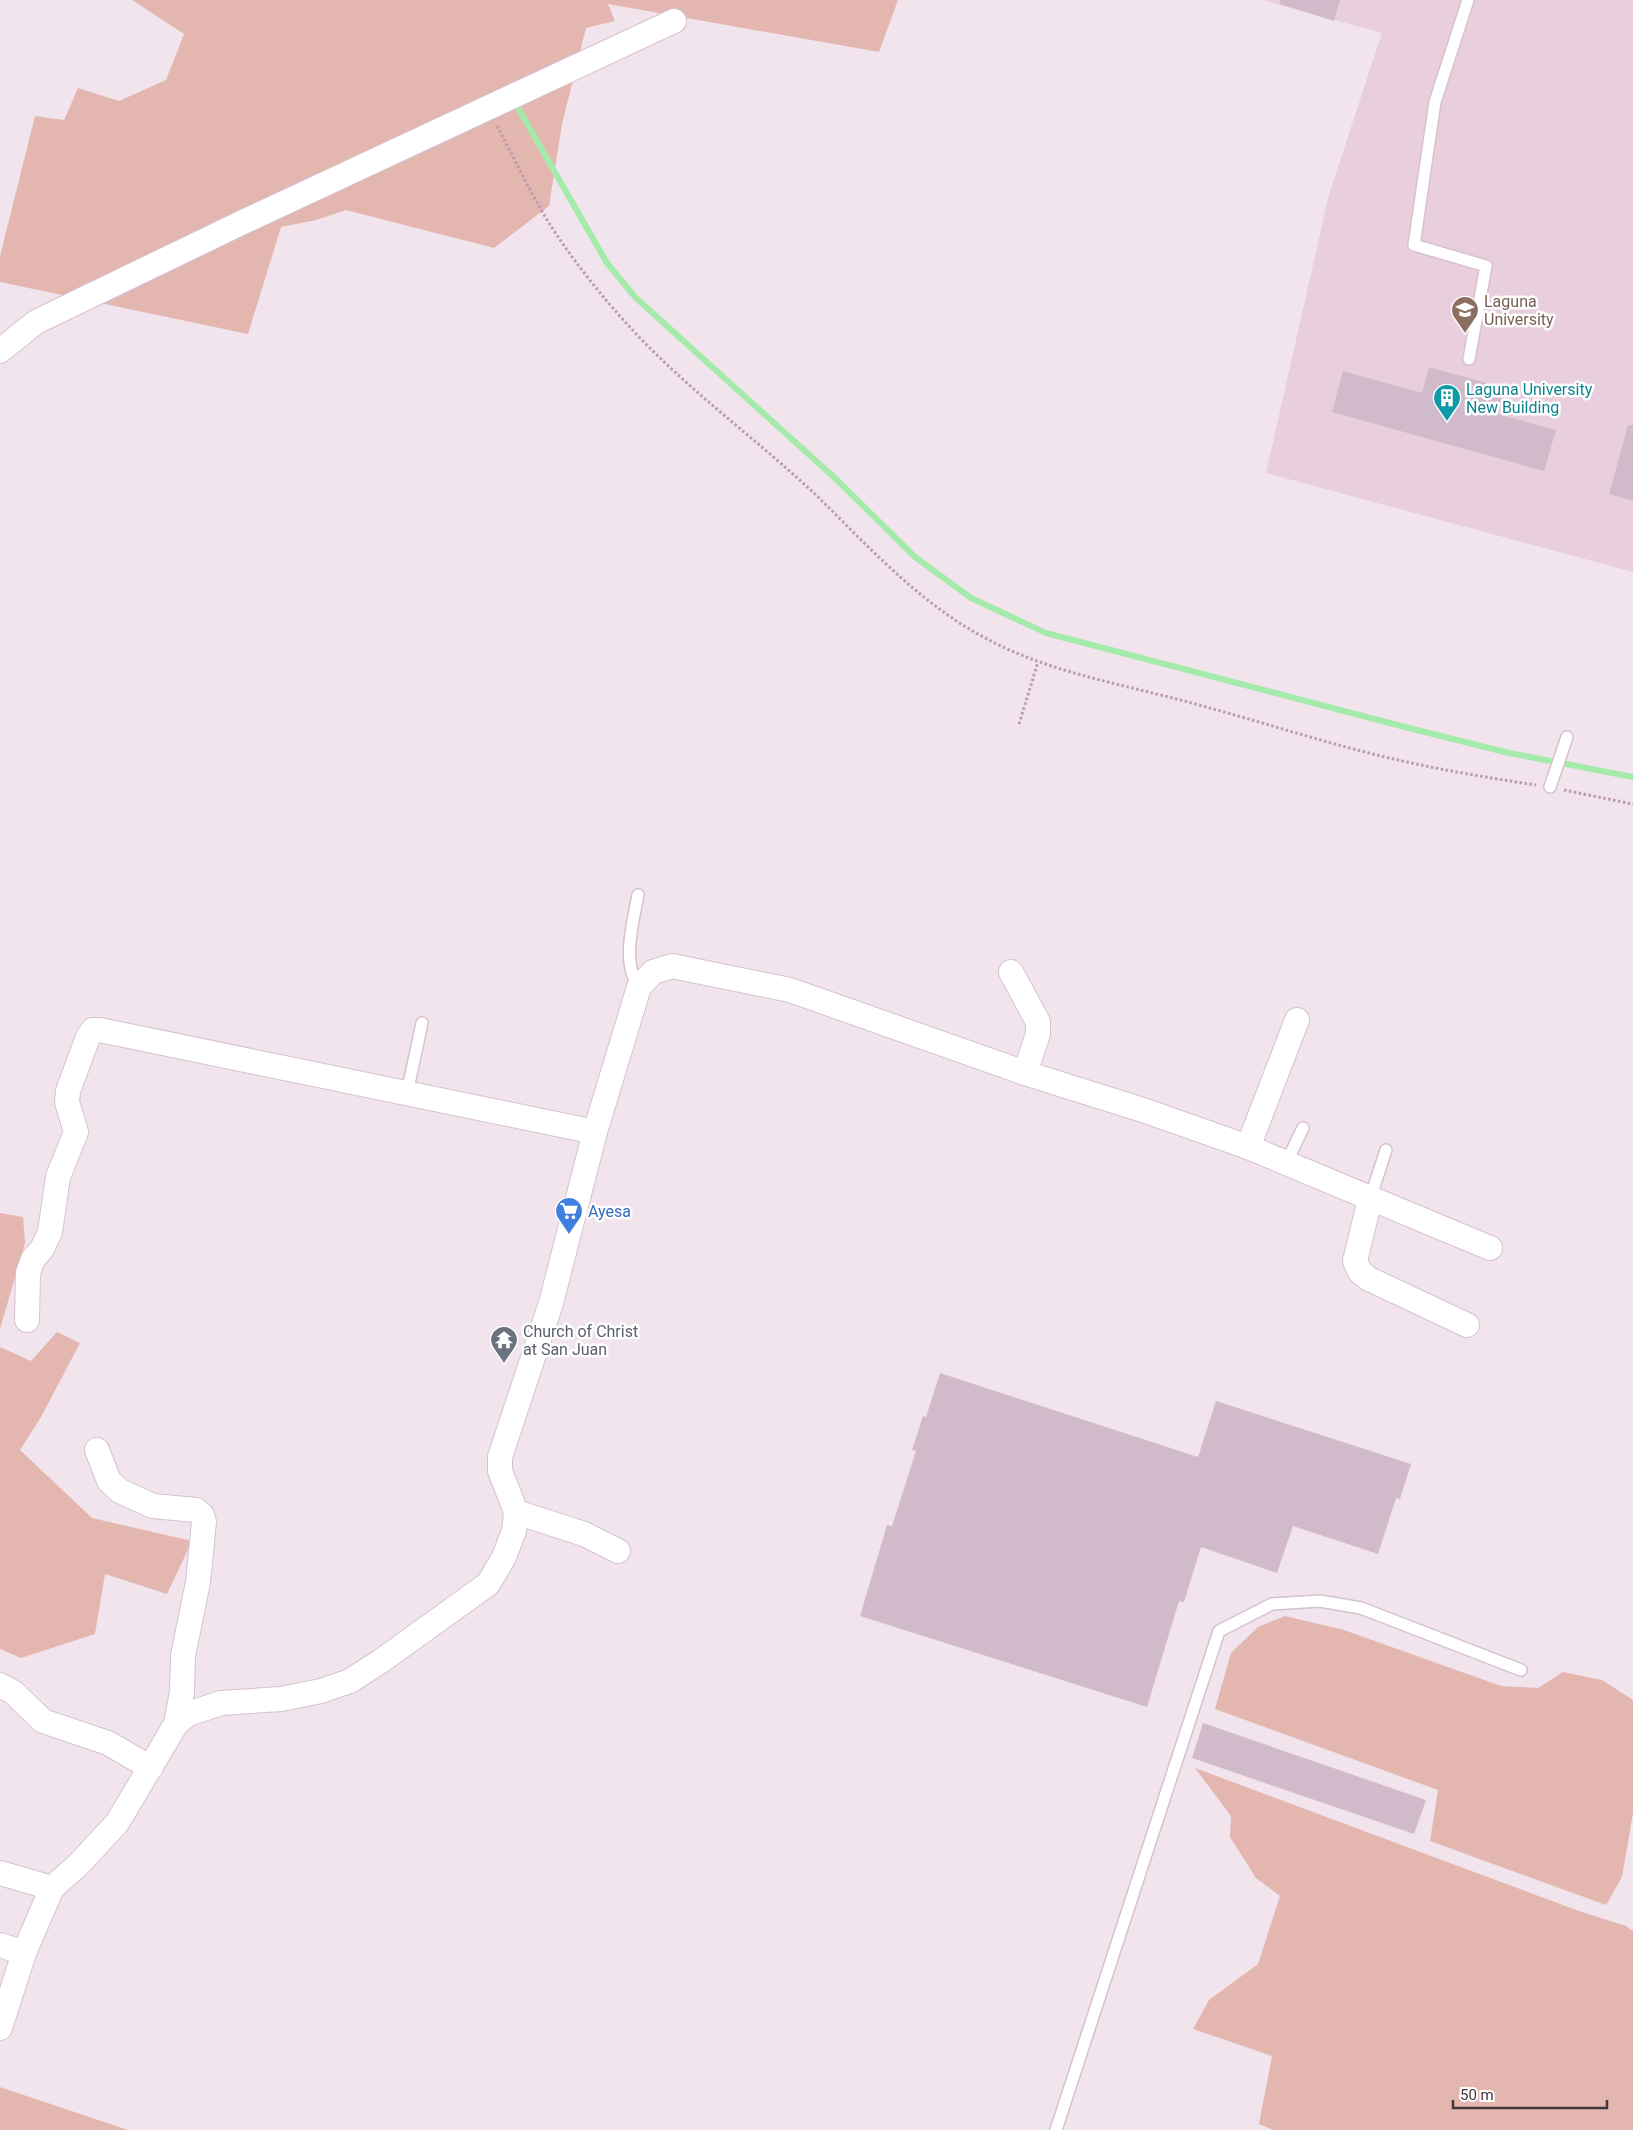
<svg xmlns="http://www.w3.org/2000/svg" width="1633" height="2130" font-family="Roboto,sans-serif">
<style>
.education{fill:#e9cfde}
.green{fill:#e3b7b0}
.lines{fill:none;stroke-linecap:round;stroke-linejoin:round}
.stream{stroke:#a4eaab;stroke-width:6}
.building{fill:#d1bbcb}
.lane-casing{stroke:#d6c2cf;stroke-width:14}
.street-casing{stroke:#d6c2cf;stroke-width:26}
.path{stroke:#bc9ab1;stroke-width:3;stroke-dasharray:2.5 2.5;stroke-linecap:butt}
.lane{stroke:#fff;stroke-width:11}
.street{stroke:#fff;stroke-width:24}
.labels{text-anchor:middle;stroke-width:5;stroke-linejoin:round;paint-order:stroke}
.education-label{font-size:16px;fill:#785e54;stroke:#fff;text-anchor:start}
.culture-label{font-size:16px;fill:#0d838f;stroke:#fff;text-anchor:start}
.shop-label{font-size:16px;fill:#366cbe;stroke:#fff;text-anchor:start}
.worship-label{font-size:16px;fill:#5b616d;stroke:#fff;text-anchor:start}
</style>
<rect width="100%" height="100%" fill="#f1e4ec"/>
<!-- education -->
<polygon class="education" points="1262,0 1633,0 1633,572 1266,473 1329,194 1382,33"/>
<!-- green -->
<g class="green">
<polygon points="132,0 898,0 879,52 608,4 615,21 586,28 562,124 549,206 494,248 346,210 316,220 281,227 248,334 0,282 0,256 35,116 64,120 78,88 119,101 166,80 184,34"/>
<polygon points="0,1213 23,1217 25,1243 0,1329"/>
<polygon points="57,1332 80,1343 41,1417 20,1450 92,1518 192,1541 167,1594 105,1574 95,1634 21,1658 0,1649 0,1347 31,1361"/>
<polygon points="1285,1616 1344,1630 1501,1686 1538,1688 1563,1672 1602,1680 1633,1700 1633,1813 1622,1877 1606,1905 1430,1841 1438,1790 1215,1709 1231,1653 1258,1627"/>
<polygon points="1195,1768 1579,1911 1626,1926 1633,1931 1633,2130 1274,2130 1259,2124 1272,2056 1193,2029 1209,2000 1258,1964 1280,1896 1256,1878 1230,1837 1231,1816"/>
<polygon points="0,2087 128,2130 0,2130"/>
</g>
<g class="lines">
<!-- stream -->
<polyline class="stream" points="518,108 607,263 636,298 836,479 915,557 971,598 1046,633 1405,727 1509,753 1633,777"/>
</g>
<!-- building -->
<g class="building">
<polygon points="1280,0 1340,0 1334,21 1280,4"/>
<polygon points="1429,367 1504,388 1498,414 1556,430 1544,471 1332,412 1343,371 1422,393"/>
<polygon points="1628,425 1633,425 1633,501 1609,494"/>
<polygon points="940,1373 1198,1457 1216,1401 1411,1464 1400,1499 1396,1498 1378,1554 1293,1526 1277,1573 1201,1547 1184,1602 1179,1601 1147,1707 860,1616 887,1525 892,1526 916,1451 912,1450 923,1416 926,1417"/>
<polygon points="1203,1723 1426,1800 1414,1834 1192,1758"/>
</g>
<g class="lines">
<defs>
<g id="lane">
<polyline points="1468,0 1435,102 1414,245 1486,266 1469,359"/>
<polyline points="1550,787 1567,737"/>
<path d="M638,895c-5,28 -17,68 1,92"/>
<polyline points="407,1093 422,1023"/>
<polyline points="1286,1163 1303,1128"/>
<polyline points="1370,1199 1386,1150"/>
<polyline points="1056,2130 1219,1631 1272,1604 1320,1601 1361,1608 1521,1670"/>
</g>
<g id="street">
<polyline points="0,351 36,322 239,224 674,21"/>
<polyline points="1011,972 1038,1022 1038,1034 1025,1073"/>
<polyline points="595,1132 639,987 653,972 672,966 790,990 1025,1073 1143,1110 1248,1147 1490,1248"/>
<polyline points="1248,1147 1297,1020"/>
<polyline points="1370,1199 1355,1261 1360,1272 1369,1279 1467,1325"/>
<polyline points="97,1450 109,1481 120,1491 153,1506 196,1510 202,1515 204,1522 198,1582 183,1656 182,1692 176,1724"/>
<polyline points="516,1512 584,1534 618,1551"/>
<polyline points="0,1685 13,1692 43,1721 108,1743 151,1768"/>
<polyline points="0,1873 52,1888"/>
<polyline points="0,1945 24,1953"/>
<polyline points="0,2028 24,1953 52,1888 78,1865 117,1823 176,1724 188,1714 221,1703 281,1699 321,1691 350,1681 381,1661 488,1584 504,1557 514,1531 516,1512 500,1471 500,1457 551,1303 595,1132 100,1030 93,1030 88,1037 68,1091 67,1102 76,1132 58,1177 50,1232 42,1249 33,1259 28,1273 27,1320"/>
</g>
</defs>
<!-- lane casing -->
<use href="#lane" class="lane-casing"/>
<!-- street casing -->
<use href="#street" class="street-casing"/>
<!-- path -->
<g class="path">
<path d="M497,126c17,32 33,66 52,97 20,32 53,74 79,102 56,62 126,112 187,169 53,52 105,110 172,145 62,33 130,44 197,62 65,17 128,38 193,54 52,13 106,22 159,30"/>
<polyline points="1019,724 1038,662"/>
<polyline points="1564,790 1633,804"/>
</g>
<!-- lane -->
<use href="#lane" class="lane"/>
<!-- street -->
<use href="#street" class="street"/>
</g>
<!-- icons -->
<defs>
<symbol id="university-pin" viewBox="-11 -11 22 30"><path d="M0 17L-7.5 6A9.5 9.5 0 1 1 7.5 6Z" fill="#8d6e63" stroke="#fff"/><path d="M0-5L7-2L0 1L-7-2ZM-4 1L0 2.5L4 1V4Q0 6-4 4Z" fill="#fff"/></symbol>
<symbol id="building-pin" viewBox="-11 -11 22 30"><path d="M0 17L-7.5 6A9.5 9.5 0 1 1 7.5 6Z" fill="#0f9aa8" stroke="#fff"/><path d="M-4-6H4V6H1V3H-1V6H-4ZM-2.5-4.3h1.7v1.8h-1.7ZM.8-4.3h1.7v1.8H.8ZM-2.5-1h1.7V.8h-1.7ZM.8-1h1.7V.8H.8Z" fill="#fff"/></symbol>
<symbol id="supermarket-pin" viewBox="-11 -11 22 30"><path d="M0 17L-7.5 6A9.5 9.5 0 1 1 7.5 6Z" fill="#3f7fe0" stroke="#fff"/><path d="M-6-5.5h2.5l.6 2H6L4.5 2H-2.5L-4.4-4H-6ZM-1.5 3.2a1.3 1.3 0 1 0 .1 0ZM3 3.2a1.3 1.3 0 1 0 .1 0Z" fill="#fff"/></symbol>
<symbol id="temple-pin" viewBox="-11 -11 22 30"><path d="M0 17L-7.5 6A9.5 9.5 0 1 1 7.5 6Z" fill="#6b7280" stroke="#fff"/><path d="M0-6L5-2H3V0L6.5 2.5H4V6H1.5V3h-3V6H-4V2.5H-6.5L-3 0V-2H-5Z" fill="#fff"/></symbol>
</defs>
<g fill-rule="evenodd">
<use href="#university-pin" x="1449" y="294" width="32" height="43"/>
<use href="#building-pin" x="1431" y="382" width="32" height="43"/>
<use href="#supermarket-pin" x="553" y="1195" width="32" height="43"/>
<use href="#temple-pin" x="488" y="1324" width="32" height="43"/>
</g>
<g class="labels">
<!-- education labels -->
<g class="education-label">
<text x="1484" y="307">Laguna<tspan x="1484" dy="18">University</tspan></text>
</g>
<!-- culture labels -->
<g class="culture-label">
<text x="1466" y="395">Laguna University<tspan x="1466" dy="18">New Building</tspan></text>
</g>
<!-- shop labels -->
<g class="shop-label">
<text x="588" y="1217">Ayesa</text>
</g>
<!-- worship labels -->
<g class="worship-label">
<text x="523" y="1337">Church of Christ<tspan x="523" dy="18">at San Juan</tspan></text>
</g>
</g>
<!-- scale -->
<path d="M1453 2100v8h154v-8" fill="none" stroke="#42353e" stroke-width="2.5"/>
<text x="1460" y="2100" font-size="15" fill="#42353e" stroke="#ffffff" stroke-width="4" paint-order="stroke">50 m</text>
</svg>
